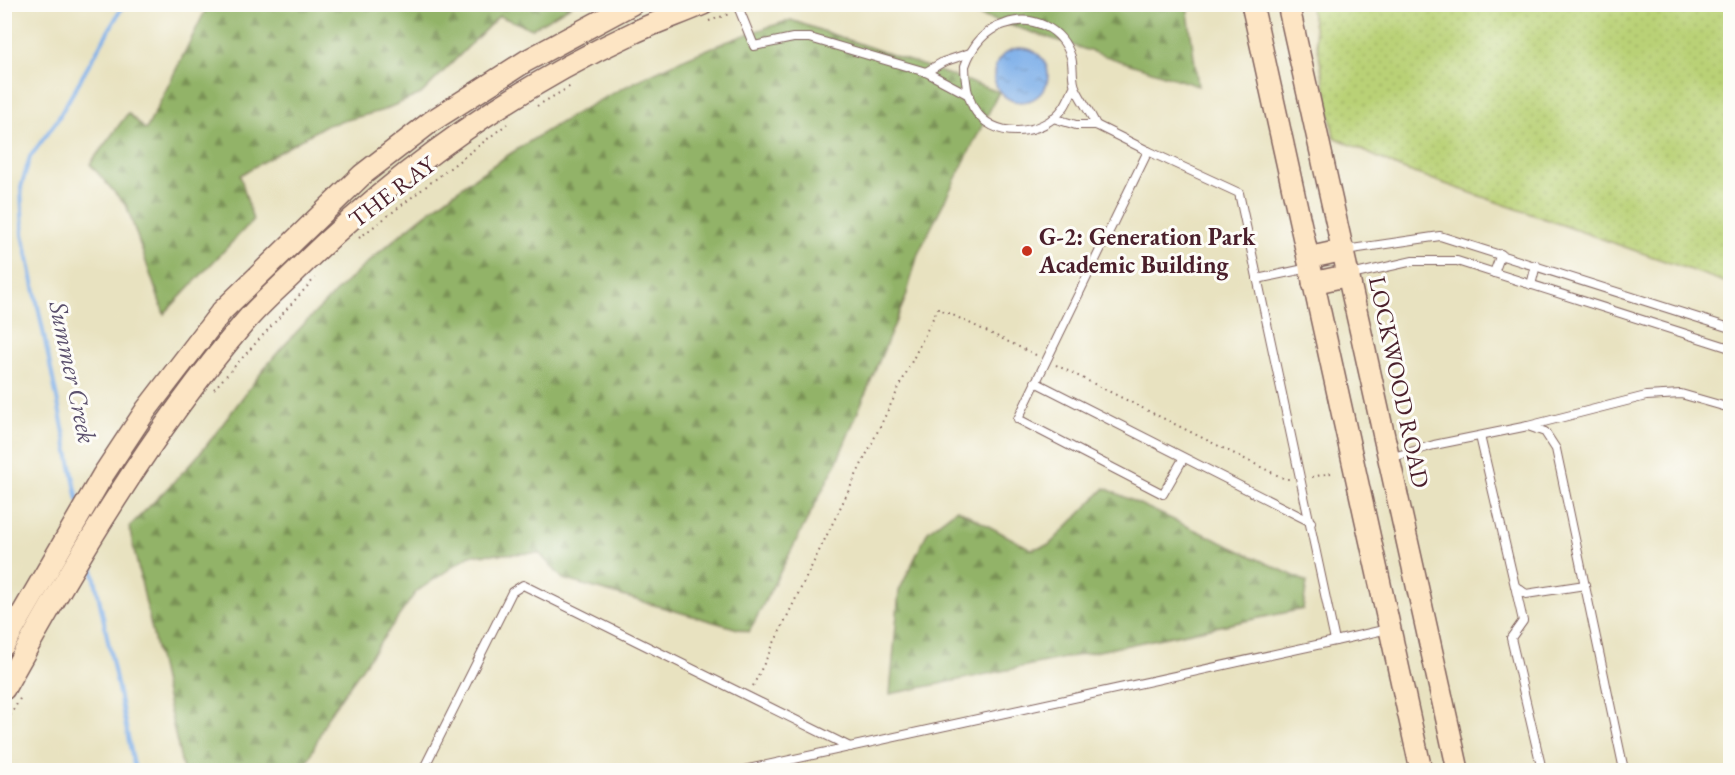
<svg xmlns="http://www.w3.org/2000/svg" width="1735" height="775" font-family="'EB Garamond',serif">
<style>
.grass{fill:url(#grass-dots);stroke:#827850;stroke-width:1.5}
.forest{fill:url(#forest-firs);stroke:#6e6949;stroke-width:1.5}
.water{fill:url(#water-ripples);stroke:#64678a;stroke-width:1.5}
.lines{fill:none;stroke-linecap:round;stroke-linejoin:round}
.stream{stroke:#7dafe9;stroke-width:4}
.service-casing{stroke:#81635f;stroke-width:10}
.secondary-casing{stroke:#81635f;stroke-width:24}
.path{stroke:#81635f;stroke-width:2;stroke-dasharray:1.5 4.5;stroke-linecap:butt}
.service{stroke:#fff;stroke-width:8}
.secondary{stroke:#fde5c4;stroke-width:21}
.poi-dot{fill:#c8321e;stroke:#fdfcf7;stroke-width:2}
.labels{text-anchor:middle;stroke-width:6;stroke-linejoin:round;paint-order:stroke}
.street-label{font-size:24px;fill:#4a1f2b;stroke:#fdfcf7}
.poi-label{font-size:24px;font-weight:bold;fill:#4a1f2b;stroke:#fdfcf7;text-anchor:start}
.water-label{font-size:26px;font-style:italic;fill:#5c516e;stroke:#fdfcf7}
</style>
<defs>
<pattern id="grass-dots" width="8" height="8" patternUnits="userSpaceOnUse" patternTransform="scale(1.5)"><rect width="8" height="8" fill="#b9d176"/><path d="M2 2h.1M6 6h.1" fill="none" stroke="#a1b366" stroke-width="1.8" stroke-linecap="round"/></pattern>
<pattern id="forest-firs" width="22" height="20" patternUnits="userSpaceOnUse" patternTransform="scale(1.5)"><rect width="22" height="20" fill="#92b367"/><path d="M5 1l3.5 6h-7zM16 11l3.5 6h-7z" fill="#799155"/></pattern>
<pattern id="water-ripples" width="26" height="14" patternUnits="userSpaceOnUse" patternTransform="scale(1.5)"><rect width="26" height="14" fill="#7dafe9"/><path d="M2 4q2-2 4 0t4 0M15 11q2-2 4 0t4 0" fill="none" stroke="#688ebd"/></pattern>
</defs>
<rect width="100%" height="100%" fill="#fdfcf7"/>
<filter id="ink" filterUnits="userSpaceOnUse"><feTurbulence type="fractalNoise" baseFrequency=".0167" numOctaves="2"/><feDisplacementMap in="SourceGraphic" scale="12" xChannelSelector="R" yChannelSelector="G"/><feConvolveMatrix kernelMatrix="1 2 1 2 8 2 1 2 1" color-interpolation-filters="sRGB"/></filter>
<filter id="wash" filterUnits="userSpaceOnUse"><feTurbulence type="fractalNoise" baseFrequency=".008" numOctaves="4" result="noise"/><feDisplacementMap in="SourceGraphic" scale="24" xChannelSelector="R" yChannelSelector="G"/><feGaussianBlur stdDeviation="1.35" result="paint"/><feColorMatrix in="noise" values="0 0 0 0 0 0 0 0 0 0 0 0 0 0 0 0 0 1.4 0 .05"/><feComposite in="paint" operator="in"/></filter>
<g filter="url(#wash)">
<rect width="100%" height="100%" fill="#e8e2c0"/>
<!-- grass -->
<polygon class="grass" points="1310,5 1730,5 1730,284 1400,168 1334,137"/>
<!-- forest -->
<g class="forest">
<polygon points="208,5 208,4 572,5 532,29 499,16 421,94 381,111 324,126 240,175 253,220 164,314 127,207 90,164 128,113 146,130"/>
<polygon points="947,5 1187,5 1198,86"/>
<path d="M791,20l208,72 -81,162 -12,43 -70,167 -87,168 -186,-53 -24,-26 -69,2 -54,37 -88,124 -24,54h-121l-54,-243c24,-25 50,-49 72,-75 27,-33 50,-69 78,-101 129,-145 325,-276 512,-331z"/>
<polygon points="1105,488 1307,582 1303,609 890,694 899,591 928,531 957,509 1031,549 1049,545"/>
</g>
<!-- water -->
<circle class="water" cx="1021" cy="75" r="27"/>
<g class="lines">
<!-- stream -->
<g class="stream">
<polyline points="78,500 23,234 21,187 30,157 56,122 124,4"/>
<polyline points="90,555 135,770"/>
</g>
</g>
</g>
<g filter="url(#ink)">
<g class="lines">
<defs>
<g id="service">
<polyline points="737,4 754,46 793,38 810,38 926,72 969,95"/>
<polyline points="926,72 943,62 970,53"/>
<path d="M1074,87c-3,6 -6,14 -10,20 -21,30 -72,34 -91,0 -6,-12 -8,-28 -8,-41 7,-20 19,-36 40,-42 27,-10 57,4 66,33 3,10 0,23 5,32 6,12 14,23 20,36"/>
<polyline points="1053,118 1076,125 1096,125 1148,151"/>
<polyline points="1345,250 1440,236 1730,328"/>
<polyline points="1494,273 1501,254"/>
<polyline points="1351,275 1413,261 1457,261 1730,348"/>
<polyline points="1257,279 1309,268"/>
<polyline points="1531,285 1536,265"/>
<polyline points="1035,382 1311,522"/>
<polyline points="1528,426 1646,396 1681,394 1730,408"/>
<polyline points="1480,436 1515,586 1526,594 1585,585"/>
<polyline points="1390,458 1434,445 1528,426 1545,432 1556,449 1624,770"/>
<polyline points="1183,459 1163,494 1018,419 1148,151 1239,193 1335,641 1388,629"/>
<polyline points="1515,586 1523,621 1511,638 1542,770"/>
<polyline points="423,770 512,592 523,585 850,747"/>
<polyline points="744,770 1335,641"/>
</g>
<g id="secondary">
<polyline points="1252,4 1421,770"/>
<polyline points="1288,4 1458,770"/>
<polyline points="1308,258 1344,250"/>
<polyline points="1313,283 1349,275"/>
<polyline points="4,645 103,475 146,410 222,311 362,175 432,121 526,61 632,4"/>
<path d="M4,689c71,-128 145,-254 240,-366 16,-19 36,-36 53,-53 98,-97 212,-179 336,-237 23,-11 47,-19 70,-29"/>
</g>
</defs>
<!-- service casing -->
<use href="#service" class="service-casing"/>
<!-- secondary casing -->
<use href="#secondary" class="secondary-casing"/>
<!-- path -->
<g class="path">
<polyline points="748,7 757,4"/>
<polyline points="709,21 729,14"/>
<polyline points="537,106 571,86"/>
<polyline points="359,238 507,124"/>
<polyline points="1056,365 1285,479 1291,479"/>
<polyline points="214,389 315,278"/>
<polyline points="1312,477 1331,473"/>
<polyline points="753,686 938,308 1038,356"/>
<polyline points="4,726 21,697"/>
</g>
<!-- service -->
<use href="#service" class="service"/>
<!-- secondary -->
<use href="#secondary" class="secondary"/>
</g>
</g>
<!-- markers -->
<circle class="poi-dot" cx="1027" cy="251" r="6"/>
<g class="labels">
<!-- street labels -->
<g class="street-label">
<text transform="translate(392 192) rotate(-37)" y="8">THE RAY</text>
<text transform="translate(1399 382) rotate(78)" y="8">LOCKWOOD ROAD</text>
</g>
<!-- poi labels -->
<g class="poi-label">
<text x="1039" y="245">G-2: Generation Park<tspan x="1039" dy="28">Academic Building</tspan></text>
</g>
<!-- water labels -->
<g class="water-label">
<text transform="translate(73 372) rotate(78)" y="9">Summer Creek</text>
</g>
</g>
<!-- margin -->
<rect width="1735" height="775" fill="none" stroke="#fdfcf7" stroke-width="24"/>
</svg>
